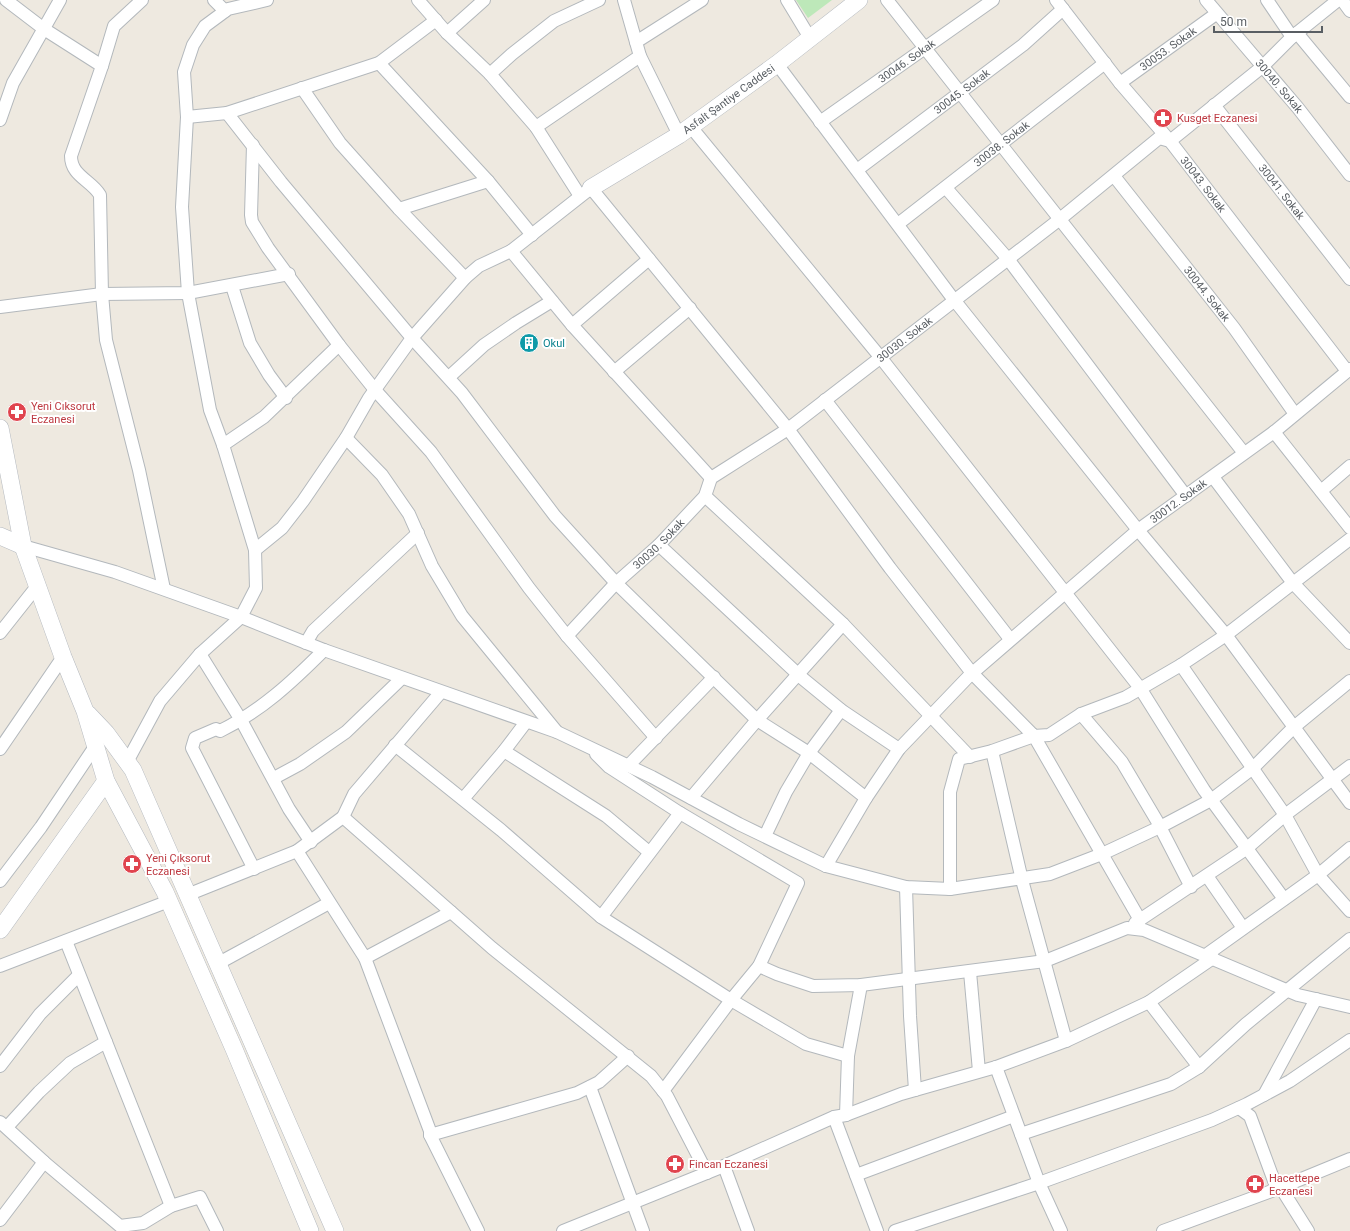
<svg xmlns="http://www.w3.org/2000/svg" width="1350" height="1231" font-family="Roboto,sans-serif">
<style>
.green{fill:#bde8b9}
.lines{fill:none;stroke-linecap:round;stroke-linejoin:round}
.street-casing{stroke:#b3b8bc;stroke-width:14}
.secondary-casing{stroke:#b4b9bf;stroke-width:18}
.street{stroke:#fff;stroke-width:12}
.secondary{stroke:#fff;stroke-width:17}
.labels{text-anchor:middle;stroke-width:4;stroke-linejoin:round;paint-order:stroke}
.street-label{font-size:11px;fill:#595e63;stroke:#fff}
.health-label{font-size:11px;fill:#be3a42;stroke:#fff;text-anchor:start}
.culture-label{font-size:11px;fill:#0d838f;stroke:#fff;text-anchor:start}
</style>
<rect width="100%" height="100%" fill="#eee9e0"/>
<!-- green -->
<polygon class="green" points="796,0 832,0 808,18"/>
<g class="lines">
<defs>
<g id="street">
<path d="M6,0l38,29 58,37 -31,90c0,20 20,24 29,39l2,99 4,46 33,130 25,119"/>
<polyline points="214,0 225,11"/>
<polyline points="418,0 447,33 490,74 536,127 580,196"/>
<polyline points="624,0 640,56 679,135"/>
<polyline points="787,0 810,38"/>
<polyline points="887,0 1244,453"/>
<path id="s1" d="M1056,0l64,83 50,58 177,230"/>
<path id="s2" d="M1206,0l92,108 52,67"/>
<polyline points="1267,0 1292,37"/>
<polyline points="1342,0 1350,11"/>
<polyline points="447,33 484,0"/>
<polyline points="1297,33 1350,97"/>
<polyline points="636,42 702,0"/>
<polyline points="379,63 488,181 532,235"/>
<polyline points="777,64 951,296 1138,530 1226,635 1350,803"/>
<polyline points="102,66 114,26 142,0"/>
<polyline points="490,74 512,54 554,21 599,0"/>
<path id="s3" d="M1120,83l96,-69"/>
<polyline points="302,88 340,143 399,209 465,278"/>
<path id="s4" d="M1214,105l136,174"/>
<polyline points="227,113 281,182 412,338 462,393 555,516 616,583 757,720 809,753 866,798"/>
<polyline points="187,117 227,113 379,63 436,20"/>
<polyline points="0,120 13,83 60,0"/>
<path id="s5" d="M820,122l173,-122"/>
<polyline points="536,127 640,56"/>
<polyline points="691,127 881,358 1140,688 1204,790 1284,899"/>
<polyline points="253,145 251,215 252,222 268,248 339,345 375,390 431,452 529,588 567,636 656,738"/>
<path id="s6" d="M857,170l166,-125 40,-36"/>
<path id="s7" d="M1114,176l120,152 61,86"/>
<polyline points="946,188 1008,259 1186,496"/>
<polyline points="399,209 488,181"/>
<path id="s8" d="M898,224l207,-161"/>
<polyline points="511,251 591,188 788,429 890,568 972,673 1034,736 1049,735 1081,714 1126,697 1181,665 1226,635 1350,539"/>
<polyline points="232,286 250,343 269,375 286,398"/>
<polyline points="0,307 102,294 188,293 289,274"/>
<polyline points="572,325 649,259"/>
<polyline points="614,372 690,308"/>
<polyline points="449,377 484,345 516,323 552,301"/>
<polyline points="825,400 1010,639"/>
<polyline points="1274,432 1350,528"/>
<polyline points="346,438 382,475 409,514 432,566 462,616 557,732"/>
<polyline points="223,445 264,417 339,345"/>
<polyline points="1213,477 1293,583 1350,643"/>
<polyline points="1321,491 1350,466"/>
<polyline points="705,496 843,624 970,757"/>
<polyline points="659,545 802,678 841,710 899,749"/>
<polyline points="23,546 115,572 241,617 324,650 557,732 652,777 739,824 826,866 906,887 950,889 1050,874 1102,854 1160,827 1211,800 1253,768 1294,727 1350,681"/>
<polyline points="255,550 282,528 303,501 346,438 369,398 412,338 465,278 479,266 511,251 572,325 711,478"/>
<polyline points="0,633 38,585"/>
<path id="s9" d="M567,636l49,-53 43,-38 46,-49 6,-18 77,-49 272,-210 99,-81 11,3 92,-74 30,-30 46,-37"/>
<polyline points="306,643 313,631 418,533"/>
<polyline points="200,654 241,720 289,809 311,842"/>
<polyline points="1181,665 1285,815 1318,875 1350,911"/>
<polyline points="1081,714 1122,762 1157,821 1191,887"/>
<polyline points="395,745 501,830 601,917 731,1000 806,1044 848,1056"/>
<polyline points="0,749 63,657"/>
<polyline points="504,751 606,816 649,852"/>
<polyline points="992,751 1022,880 1066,1041"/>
<polyline points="596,754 609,767 680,813 798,883 759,966 731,1000 663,1091"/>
<polyline points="127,762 160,701 200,654 241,617 256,588 255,550 223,445 210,410 188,293 182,207 187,117 184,72 193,45 205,26 228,9 267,0"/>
<polyline points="628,766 714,677"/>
<polyline points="274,778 300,764 346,732 402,678"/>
<polyline points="691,798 757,720 843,624"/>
<polyline points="463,799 504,751 526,722"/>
<polyline points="343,817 354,794 441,692"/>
<polyline points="765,836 786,792 809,753 841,710"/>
<polyline points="297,851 365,958 430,1131 430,1135 478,1231"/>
<path id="s10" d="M826,866l40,-68 33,-49 70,-73 169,-146 136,-98 76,-63"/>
<path d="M254,869l-62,-121 3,-10 21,-9 4,2c41,-20 72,-49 104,-81"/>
<polyline points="1207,876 1243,928"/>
<polyline points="0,881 41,827 96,745"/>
<polyline points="906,887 910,1016 915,1090"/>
<polyline points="950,889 950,792 959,759 992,751 1034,736 1140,920"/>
<polyline points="187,895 297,851 343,817 492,948 651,1076 667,1096 707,1173"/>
<polyline points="601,917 680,813"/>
<polyline points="1135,923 1246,849 1285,815 1350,766"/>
<polyline points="66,941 171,1206"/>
<polyline points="1206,955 1318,875 1350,848"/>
<polyline points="365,958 451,912"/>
<polyline points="217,964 329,903"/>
<polyline points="0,966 169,901"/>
<polyline points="759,966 777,974 813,986 861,985 1045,961 1127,928 1144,930 1298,995 1350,1007"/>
<polyline points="970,972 979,1071"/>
<polyline points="0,1066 40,1014 79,975"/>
<polyline points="996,1067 1039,1183 1061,1231"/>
<polyline points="1199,1067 1246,1024 1350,939"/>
<polyline points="590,1087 643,1231"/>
<polyline points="1264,1095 1316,999"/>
<polyline points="1239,1108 1250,1116 1277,1189"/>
<polyline points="846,1115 848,1056 861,985"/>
<polyline points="834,1117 877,1231"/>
<polyline points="0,1122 44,1162 120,1226 143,1223 171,1206 200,1197 217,1231"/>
<polyline points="7,1127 39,1092 70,1063 106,1042"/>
<polyline points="1021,1134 1171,1084 1199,1067 1149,1002"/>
<polyline points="430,1135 577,1093 599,1082 628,1056"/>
<polyline points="724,1166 748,1231"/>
<polyline points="856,1175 1014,1116"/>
<polyline points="1281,1188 1308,1231"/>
<polyline points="0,1220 44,1162"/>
<polyline points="563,1231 724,1166 834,1117 846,1115 901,1094 996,1067 1066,1041 1149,1002 1213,958"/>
<polyline points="895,1231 1039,1183 1212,1120 1247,1104 1290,1081 1350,1040"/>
<polyline points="1163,1231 1277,1189 1350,1159"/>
</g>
<g id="secondary">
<path id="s11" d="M591,188l88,-53 98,-71 82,-64"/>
<polyline points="0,428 23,546 63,657 85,711 106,781 165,892 234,1049 310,1231"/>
<polyline points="0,536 23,546"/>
<polyline points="88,714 106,733 133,770 335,1231"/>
<polyline points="0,930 106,781"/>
</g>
</defs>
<!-- street casing -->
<use href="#street" class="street-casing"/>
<!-- secondary casing -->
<use href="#secondary" class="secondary-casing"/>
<!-- street -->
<use href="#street" class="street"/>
<!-- secondary -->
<use href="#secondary" class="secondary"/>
</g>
<!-- icons -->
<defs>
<symbol id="pharmacy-disc" viewBox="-11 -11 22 22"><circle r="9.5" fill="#e0444e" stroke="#fff"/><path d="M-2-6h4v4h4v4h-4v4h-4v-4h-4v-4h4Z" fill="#fff"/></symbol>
<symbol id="building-disc" viewBox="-11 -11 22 22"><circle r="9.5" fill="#0f9aa8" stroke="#fff"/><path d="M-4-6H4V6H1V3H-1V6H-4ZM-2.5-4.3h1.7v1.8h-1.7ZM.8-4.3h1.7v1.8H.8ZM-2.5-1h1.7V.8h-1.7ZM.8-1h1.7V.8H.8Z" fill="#fff"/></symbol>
</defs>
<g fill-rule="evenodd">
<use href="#pharmacy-disc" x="1152" y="107" width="22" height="22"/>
<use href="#building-disc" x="518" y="332" width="22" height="22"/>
<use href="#pharmacy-disc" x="6" y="401" width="22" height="22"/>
<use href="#pharmacy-disc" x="121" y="853" width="22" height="22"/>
<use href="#pharmacy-disc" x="664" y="1153" width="22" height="22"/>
<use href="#pharmacy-disc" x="1244" y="1173" width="22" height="22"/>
</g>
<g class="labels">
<!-- street labels -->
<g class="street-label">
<text dy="4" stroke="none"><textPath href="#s3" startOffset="59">30053. Sokak</textPath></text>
<text dy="4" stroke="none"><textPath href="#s5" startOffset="106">30046. Sokak</textPath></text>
<text dy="4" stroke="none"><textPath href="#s2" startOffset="113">30040. Sokak</textPath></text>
<text dy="4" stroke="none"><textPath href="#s6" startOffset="131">30045. Sokak</textPath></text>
<text dy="4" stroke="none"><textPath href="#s11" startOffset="164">Asfalt Şantiye Caddesi</textPath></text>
<text dy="4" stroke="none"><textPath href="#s8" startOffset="131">30038. Sokak</textPath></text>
<text dy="4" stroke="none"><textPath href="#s1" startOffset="236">30043. Sokak</textPath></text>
<text dy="4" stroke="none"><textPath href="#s4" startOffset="110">30041. Sokak</textPath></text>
<text dy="4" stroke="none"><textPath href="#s7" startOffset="150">30044. Sokak</textPath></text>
<text dy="4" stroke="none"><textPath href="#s9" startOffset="454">30030. Sokak</textPath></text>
<text dy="4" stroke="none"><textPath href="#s10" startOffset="512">30012. Sokak</textPath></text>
<text dy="4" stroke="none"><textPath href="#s9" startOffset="130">30030. Sokak</textPath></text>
</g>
<!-- health labels -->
<g class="health-label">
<text x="1177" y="122">Kusget Eczanesi</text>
<text x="31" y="410">Yeni Cıksorut<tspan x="31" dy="13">Eczanesi</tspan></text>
<text x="146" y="862">Yeni Çıksorut<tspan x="146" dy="13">Eczanesi</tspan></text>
<text x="689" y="1168">Fincan Eczanesi</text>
<text x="1269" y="1182">Hacettepe<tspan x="1269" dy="13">Eczanesi</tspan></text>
</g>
<!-- culture labels -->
<g class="culture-label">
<text x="543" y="347">Okul</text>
</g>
</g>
<!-- scale -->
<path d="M1214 26v6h108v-6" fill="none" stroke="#595e63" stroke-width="2"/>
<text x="1220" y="26" font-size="12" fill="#595e63" stroke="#ffffff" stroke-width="3" paint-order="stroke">50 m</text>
</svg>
